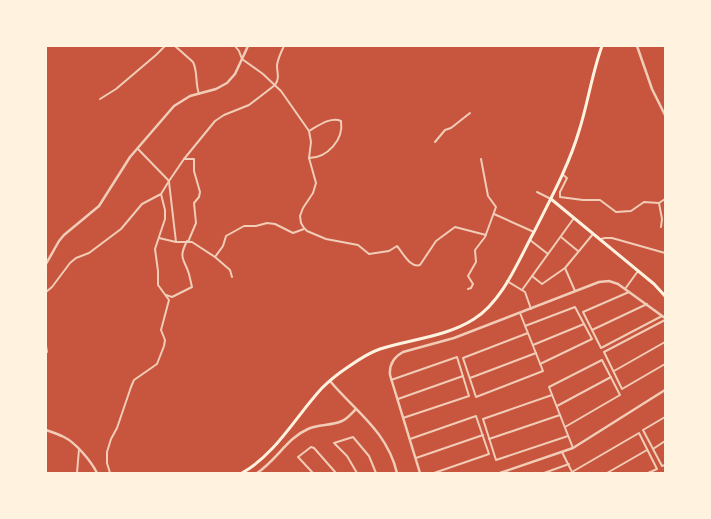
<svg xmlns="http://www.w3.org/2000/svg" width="711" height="519" font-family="'Titillium Web',sans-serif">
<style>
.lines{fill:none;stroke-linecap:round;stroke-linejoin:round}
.minor{stroke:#f1ccb7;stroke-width:2}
.tertiary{stroke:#f1ccb7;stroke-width:2.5}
.secondary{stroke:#fff3e0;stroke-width:3}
.primary{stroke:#fff3e0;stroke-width:3}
</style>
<rect width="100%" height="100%" fill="#c8553d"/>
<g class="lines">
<!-- minor -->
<g class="minor">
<path d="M175,46l18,16c5,10 2,21 6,32"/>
<path d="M235,46l4,5 3,8 21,15 18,17 28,40 2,11 -2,16 7,25 -3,10 -10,15 -3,8 1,7 3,5 3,3 19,8 32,6 11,9 20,-3 8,-5c6,7 13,22 23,19l16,-24 19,-14 31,8"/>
<polyline points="100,99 116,89 156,55 165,46"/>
<path d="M309,131c9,-5 22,-15 32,-10 3,19 -14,37 -32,37"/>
<polyline points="435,142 445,130 451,128 470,113"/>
<path d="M138,149l31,32 15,-22 31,-38 9,-6 25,-10 26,-20c5,-7 2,-12 2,-20 1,-6 4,-13 7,-19"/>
<polyline points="184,159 194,159 194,171 200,192 199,197 194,203 196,223 188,242"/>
<polyline points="562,174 567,178 560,192 560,197 583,200 600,200 616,212 631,211 644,202 659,203 665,199"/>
<polyline points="169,182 176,242"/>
<polyline points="537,192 551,199"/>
<polyline points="659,203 662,219 661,227"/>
<polyline points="494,214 534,232"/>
<polyline points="561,237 578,251"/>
<polyline points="159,238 176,242 192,242 215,257 223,246 226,236 244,226 256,226 267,223 275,224 293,233 304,229"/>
<polyline points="601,239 605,238 612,238 665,253"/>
<polyline points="530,240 548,254"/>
<polyline points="215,257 230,270 232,277"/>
<polyline points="532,276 542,284 565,268"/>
<polyline points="507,281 525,292 531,309"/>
<polyline points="468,289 471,288 473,284 468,276 476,262 475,250 485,237 496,207 488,196 481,159"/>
<polyline points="625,289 638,271"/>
<polyline points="522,290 574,218"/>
<polyline points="575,291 565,268 593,234"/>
<polyline points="46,292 52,287 70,263 76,258 89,253 121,229 142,204 161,194"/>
<polyline points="629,292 583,312 601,348 662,316"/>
<path d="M166,295l6,2 20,-10c-1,-4 -2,-9 -3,-13 -5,-16 -11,-15 -2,-33"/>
<polyline points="520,313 543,371 476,397 463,358 528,333"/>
<polyline points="665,320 604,352 622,389 665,364"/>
<polyline points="525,326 575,307 592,339 540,364"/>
<polyline points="592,330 647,304"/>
<polyline points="533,345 584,324"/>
<polyline points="46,346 47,352"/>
<polyline points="614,371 665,342"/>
<polyline points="470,378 536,353"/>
<polyline points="391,380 457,357 469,396 403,418"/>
<polyline points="552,395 483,419 496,460 568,436"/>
<polyline points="398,399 463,376"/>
<polyline points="557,406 611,377"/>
<polyline points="665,417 643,430 662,466 665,465"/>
<polyline points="565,427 620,395 602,360 549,387 573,448"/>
<polyline points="410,439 476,416 489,454 434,473"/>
<polyline points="489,439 560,415"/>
<polyline points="653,449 665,441"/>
<polyline points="562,452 572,472"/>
<polyline points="416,458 483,435"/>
<polyline points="572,472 639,433 657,469 648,473"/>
<polyline points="77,473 79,449"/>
<polyline points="110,473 107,463 107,452 111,439 117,428 131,387 134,380 157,364 164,346 165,340 161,330 169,300 158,285 158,271 155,249 165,219 165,210 161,194 169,181"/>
<polyline points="313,473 298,457 311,447 314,448 336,473"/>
<polyline points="357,473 347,456 334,443 353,437 369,456 376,473"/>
<polyline points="544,473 569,464"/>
<polyline points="607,473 647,450"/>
</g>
<!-- tertiary -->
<g class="tertiary">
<polyline points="637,46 652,89 665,115"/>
<polyline points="46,264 59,241 64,235 99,206 130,157 174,106 190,96 216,89 227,83 235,74 248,46"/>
<path d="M330,381c26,31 57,50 67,92"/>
<path d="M46,430c6,2 12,4 18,7 12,6 27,24 33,36"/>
<path d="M257,473c20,-13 30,-35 51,-44 11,-5 23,-3 34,-8 5,-2 9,-7 14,-12"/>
<path d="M420,473l-30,-98c-1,-11 4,-18 13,-23l51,-14 145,-56 10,-1 9,3 47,34"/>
<polyline points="500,473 573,448 665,390"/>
</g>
<!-- secondary -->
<polyline class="secondary" points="551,199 654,284 665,296"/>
<!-- primary -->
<path class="primary" d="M242,473c34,-19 54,-57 80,-85 8,-8 17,-15 26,-21 10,-7 20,-14 32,-18 31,-10 66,-12 94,-30 29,-18 45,-60 61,-89 16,-32 34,-65 44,-99 9,-28 13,-58 23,-85"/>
</g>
<!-- border -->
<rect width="711" height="519" fill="none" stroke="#fff3e0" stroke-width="94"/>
</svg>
